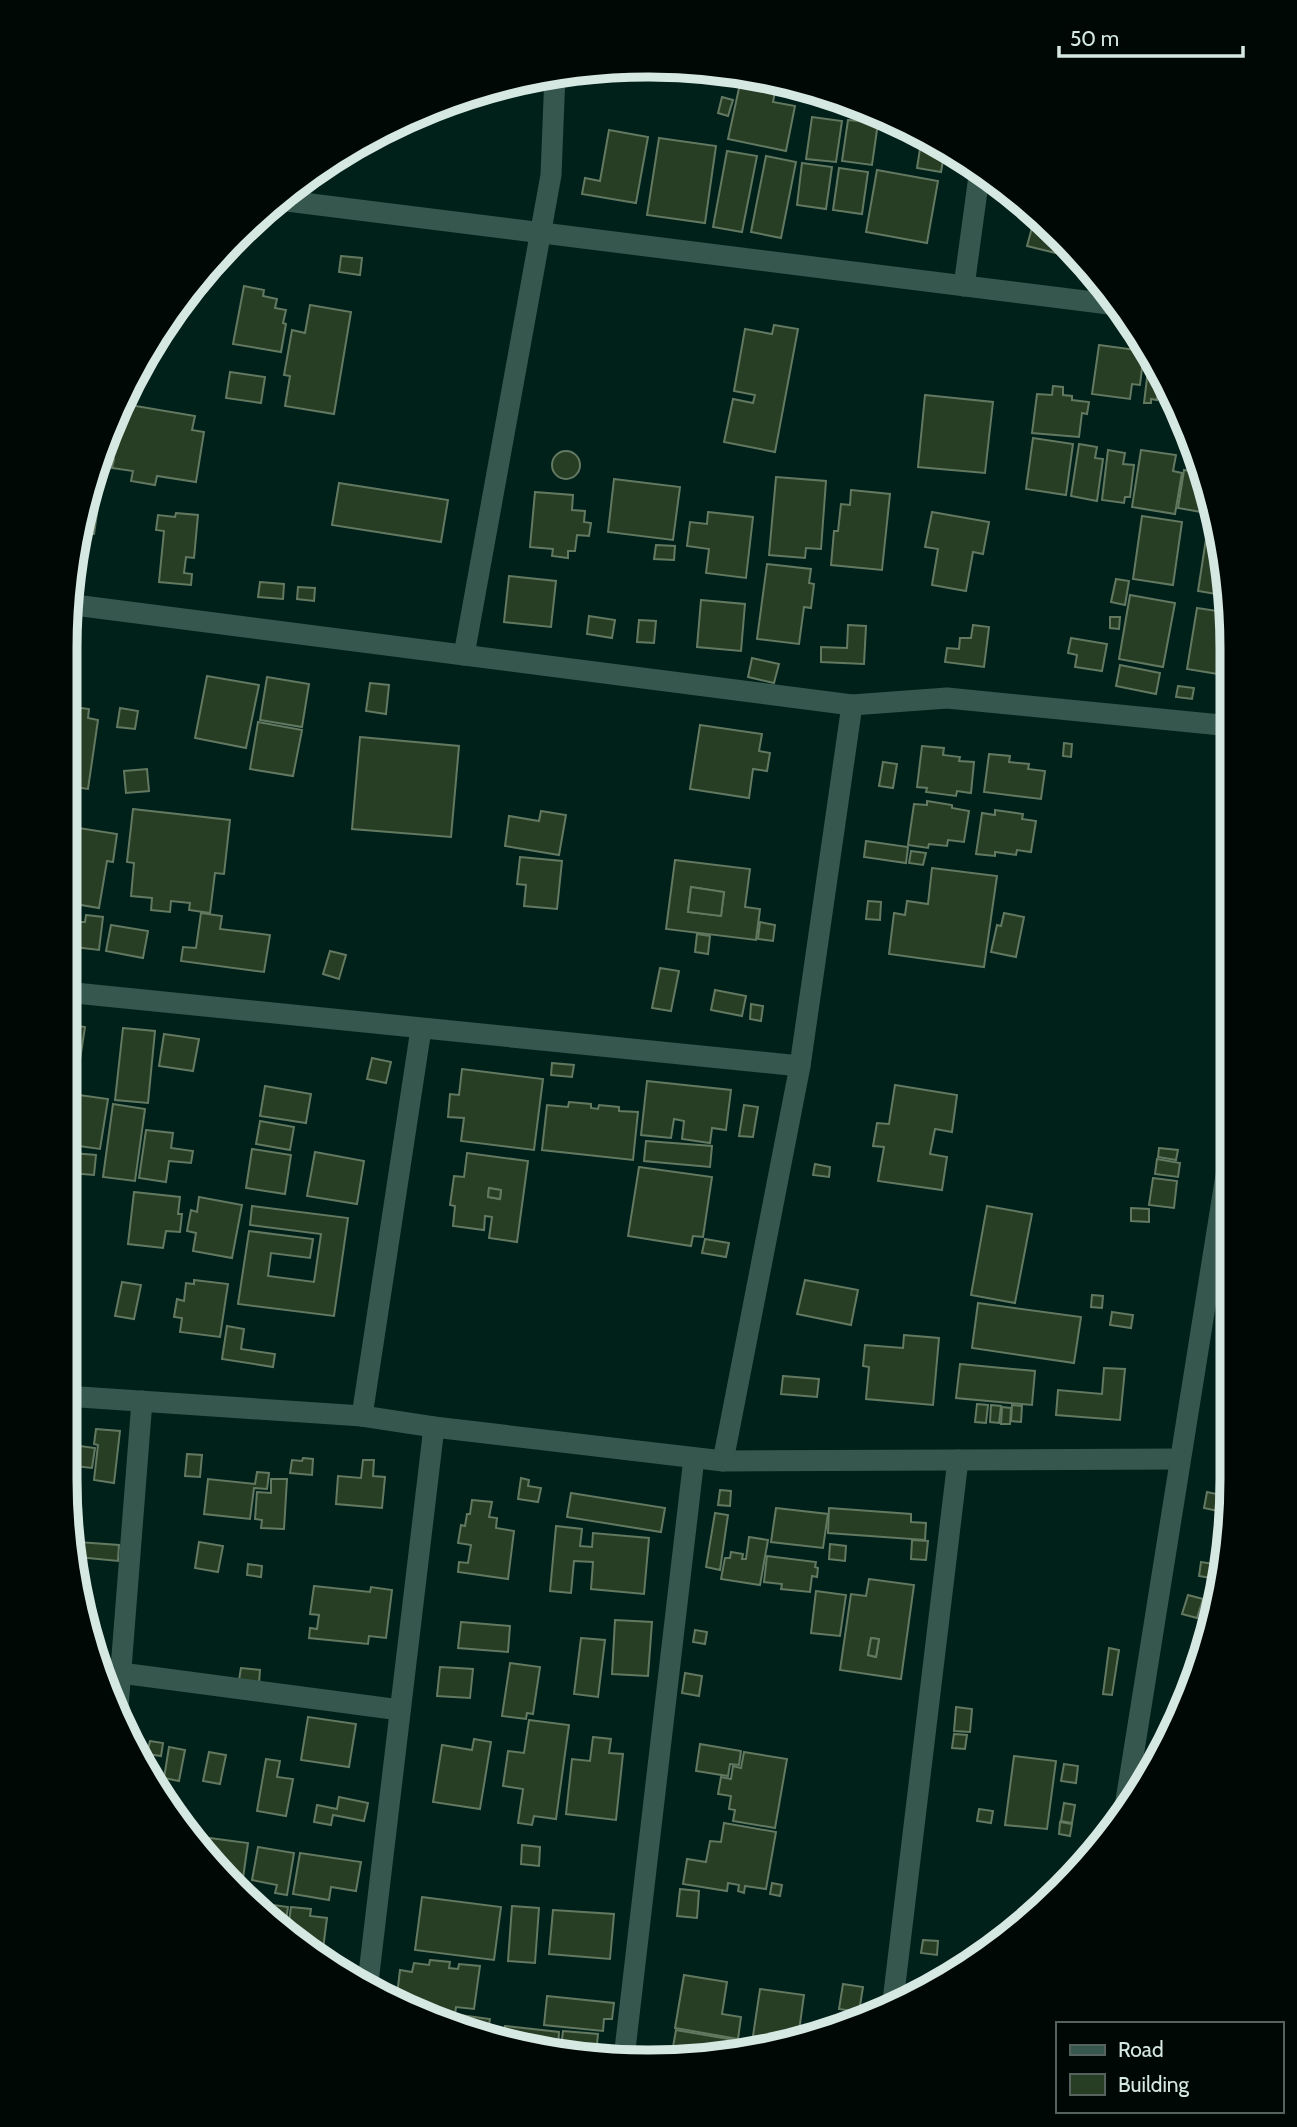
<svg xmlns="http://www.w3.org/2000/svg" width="1297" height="2127" font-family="Cabin,sans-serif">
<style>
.building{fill:#273e24;stroke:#637861;stroke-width:2;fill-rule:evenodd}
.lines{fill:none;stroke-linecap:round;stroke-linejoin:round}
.street{stroke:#35574d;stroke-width:21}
.secondary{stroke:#35574d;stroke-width:21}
.rim{fill:none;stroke:#d6e8e2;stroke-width:9}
</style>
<rect width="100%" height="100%" fill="#00211a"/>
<!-- building -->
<g class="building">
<polygon points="741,79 776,86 773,102 795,106 786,151 728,139"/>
<polygon points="813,91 824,95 822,102 811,100"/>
<polygon points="722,97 733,100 728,116 718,113"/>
<polygon points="885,116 892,120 890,126 883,124"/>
<polygon points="812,117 842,121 836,162 806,159"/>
<polygon points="848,120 878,123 872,165 842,161"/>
<polygon points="609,130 648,137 636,203 582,194 585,178 600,181"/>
<polygon points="922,136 945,149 941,172 917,168"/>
<polygon points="659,138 716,146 705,223 647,215"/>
<polygon points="727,151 757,156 742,232 713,227"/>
<polygon points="766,156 796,162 781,238 751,232"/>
<polygon points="802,163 832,167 826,209 797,205"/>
<polygon points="839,168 868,172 862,214 833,210"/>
<polygon points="877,170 938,181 927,243 866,232"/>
<polygon points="1033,224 1046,227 1074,252 1072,257 1027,246"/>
<polygon points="1078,255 1087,263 1088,265 1076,262"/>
<polygon points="341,256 362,258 360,275 339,272"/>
<polygon points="244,286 264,290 263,296 277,299 275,308 286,310 283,323 286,324 281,352 233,344"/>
<polygon points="310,305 351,312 334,414 285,406 290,376 284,375 292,330 305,333"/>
<polygon points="774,325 798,329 775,452 724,442 733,399 753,403 755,395 734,391 745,329 772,334"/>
<polygon points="1099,345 1144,351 1140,385 1132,384 1130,399 1092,394"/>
<polygon points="1150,353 1154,357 1166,383 1164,391 1158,390 1157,400 1151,399 1151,403 1144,403"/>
<polygon points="230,372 265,377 261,403 226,398"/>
<polygon points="1053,386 1063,387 1063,395 1072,396 1072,400 1089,402 1087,414 1082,413 1079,437 1032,433 1037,394 1052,395"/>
<polygon points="925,395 993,402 985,473 918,467"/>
<polygon points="124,404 195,416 192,430 204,432 196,482 157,476 155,485 131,481 133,471 112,468 114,459 98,457"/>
<polygon points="1033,438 1073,444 1066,495 1026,489"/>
<polygon points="1079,444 1097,447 1095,458 1103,459 1097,501 1071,496"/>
<polygon points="1108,450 1125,453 1123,464 1134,465 1130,497 1125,497 1124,503 1102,500"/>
<polygon points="1141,450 1176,455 1173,471 1182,473 1175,514 1132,507"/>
<circle cx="566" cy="465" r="14"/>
<polygon points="1199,458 1209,500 1207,513 1178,508 1184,470 1197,472"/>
<polygon points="94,472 103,473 94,534 81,533"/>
<polygon points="776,477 826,481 821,549 806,548 805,558 769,555"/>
<polygon points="614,479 680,487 673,540 608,532"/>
<polygon points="339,483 448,500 441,542 332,525"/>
<polygon points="851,490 890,494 882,570 831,565 834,531 838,531 841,504 850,505"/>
<polygon points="535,492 573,495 572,510 585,511 584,522 591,523 589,536 577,535 575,551 568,551 568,558 552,556 553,549 530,547"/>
<polygon points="708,512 753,517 746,578 706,573 709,549 687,546 690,522 707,524"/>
<polygon points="932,512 989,522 983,554 973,552 966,591 932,585 938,549 925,547"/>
<polygon points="176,513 198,515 194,558 186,557 184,573 192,574 191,585 159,582 164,531 156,530 158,515 175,517"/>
<polygon points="1142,516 1182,522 1173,585 1133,579"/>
<polygon points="1208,526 1215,527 1228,596 1198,591"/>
<polygon points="656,545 675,546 674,560 654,559"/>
<polygon points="767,564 811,569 809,583 814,584 811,608 804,607 799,644 757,639"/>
<polygon points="509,576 556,581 551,627 504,622"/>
<polygon points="1116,579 1129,581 1125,605 1111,602"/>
<polygon points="260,582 284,584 283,599 258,597"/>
<polygon points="298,587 315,588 314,601 297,599"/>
<polygon points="1130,595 1175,603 1163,667 1119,659"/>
<polygon points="701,600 745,604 741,651 697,647"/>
<polygon points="1197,608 1231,613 1230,676 1187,669"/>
<polygon points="589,616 615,620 612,638 587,634"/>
<polygon points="1110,617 1120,617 1119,629 1110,628"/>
<polygon points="639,620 656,621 654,643 637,642"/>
<polygon points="848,625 866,626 864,664 821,662 821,647 847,648"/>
<polygon points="973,625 989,627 984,667 945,662 947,648 959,649 960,638 971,638"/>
<polygon points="1071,638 1107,644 1102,671 1075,667 1077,655 1068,653"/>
<polygon points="752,658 779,664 774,683 748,677"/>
<polygon points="1120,665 1160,673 1156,694 1116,686"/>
<polygon points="207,676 259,685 246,748 195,738"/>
<polygon points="267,677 309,684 302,727 260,720"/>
<polygon points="370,683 389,685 386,714 366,711"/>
<polygon points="1178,686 1194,688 1192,699 1176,697"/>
<polygon points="66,706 89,709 88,718 98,720 88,789 66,786"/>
<polygon points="120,708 138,711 135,729 117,727"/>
<polygon points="258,722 302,730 293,776 250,769"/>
<polygon points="700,725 762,734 759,751 770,753 767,771 753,769 749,798 690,789"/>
<polygon points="360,737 459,746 451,837 352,829"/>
<polygon points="1064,743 1072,744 1071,757 1063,756"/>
<polygon points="922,746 944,748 943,755 960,757 959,761 974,762 971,793 957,791 956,796 926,792 927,788 917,787"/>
<polygon points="989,754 1010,756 1009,762 1029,764 1028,769 1045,771 1041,799 984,792"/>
<polygon points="883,762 897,764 893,788 879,786"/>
<polygon points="147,769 149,791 126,793 124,771"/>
<polygon points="927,801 952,805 952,808 969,811 964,842 948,840 947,846 929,844 928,848 908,845 914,804 927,805"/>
<polygon points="133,809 230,820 224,874 215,873 210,913 189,910 190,903 171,901 170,912 151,910 152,898 131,896 134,863 127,862"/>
<polygon points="995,810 1023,814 1022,819 1036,821 1031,852 1017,850 1016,855 995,852 995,856 976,854 982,813 995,815"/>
<polygon points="541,811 566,815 559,855 505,846 509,816 539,821"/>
<polygon points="66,826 117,834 113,862 107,861 99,908 69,903 66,924"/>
<polygon points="866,841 908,847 906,863 864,857"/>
<polygon points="911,851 926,853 923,865 909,863"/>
<polygon points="520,857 562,861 557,909 524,906 526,885 517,884"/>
<path d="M675,860l75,9 -5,38 15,2 -4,31 -90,-11zM691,887l33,5 -3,24 -33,-4z"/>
<polygon points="932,868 997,876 984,967 889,954 894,913 905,915 907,901 928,904"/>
<polygon points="691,887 724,892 721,916 688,912"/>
<polygon points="868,901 881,902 880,920 866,919"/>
<polygon points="201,913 222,916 220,929 270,935 264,972 181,961 183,947 196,948"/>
<polygon points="1004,913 1024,917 1016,957 991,952 997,925 1001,926"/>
<polygon points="86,915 103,917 99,950 66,946 66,926 76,927 77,922 85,922"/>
<polygon points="760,922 775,925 773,941 758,939"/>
<polygon points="111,925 148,931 143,958 106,951"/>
<polygon points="697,934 710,936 708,954 695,952"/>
<polygon points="330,951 346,955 339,979 323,974"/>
<polygon points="660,968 679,971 671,1011 652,1008"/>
<polygon points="715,990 746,996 742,1016 711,1010"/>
<polygon points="751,1004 763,1006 761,1021 750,1019"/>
<polygon points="65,1024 85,1027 75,1092 65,1091"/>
<polygon points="123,1028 155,1031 148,1103 115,1100"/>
<polygon points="164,1034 199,1039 193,1071 159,1066"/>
<polygon points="372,1058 391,1062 386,1083 367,1079"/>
<polygon points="552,1063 574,1065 572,1077 551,1075"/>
<polygon points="462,1069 543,1079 534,1150 461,1141 464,1118 448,1117 450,1094 459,1095"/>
<polygon points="647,1081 731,1090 726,1130 712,1128 710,1143 682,1139 684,1121 674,1119 671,1138 641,1135"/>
<polygon points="895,1085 957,1095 952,1132 935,1129 930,1154 947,1157 942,1190 878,1181 884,1147 873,1146 877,1123 889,1124"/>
<polygon points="265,1086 311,1094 306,1123 260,1116"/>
<polygon points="79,1095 108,1099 100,1149 71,1145"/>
<polygon points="65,1100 73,1101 65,1160"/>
<polygon points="569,1102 591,1104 591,1108 598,1109 599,1105 619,1107 619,1111 638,1112 633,1160 542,1150 547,1105 568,1107"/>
<polygon points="113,1104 145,1109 135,1181 103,1177"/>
<polygon points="744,1105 758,1107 753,1137 739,1136"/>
<polygon points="260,1121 294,1127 290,1150 256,1144"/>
<polygon points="146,1130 173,1133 171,1148 193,1151 191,1163 169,1161 166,1182 139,1178"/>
<polygon points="646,1141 712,1146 710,1167 644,1161"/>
<polygon points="1159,1148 1178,1150 1176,1160 1158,1157"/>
<polygon points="252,1149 291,1155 285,1194 246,1188"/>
<polygon points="315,1152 364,1161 357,1204 307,1196"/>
<polygon points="72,1153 96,1155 94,1175 70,1173"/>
<path d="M467,1153l61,8 -11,81 -28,-4 3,-21 -7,-1 -1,14 -31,-4 2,-20 -5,-1 4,-29 10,1zM489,1188l12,2 -1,9 -12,-2z"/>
<polygon points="1157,1159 1180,1163 1178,1177 1155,1174"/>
<polygon points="815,1164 830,1167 829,1177 813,1175"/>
<polygon points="639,1167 712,1177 703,1237 693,1236 691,1246 628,1236"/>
<polygon points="1153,1178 1177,1181 1174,1208 1149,1205"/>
<polygon points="489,1188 501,1190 500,1199 488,1197"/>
<polygon points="134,1192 180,1197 178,1214 182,1214 180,1232 166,1231 163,1248 128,1244"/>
<polygon points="199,1197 242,1205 232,1258 193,1251 196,1233 187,1231 191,1210 197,1212"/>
<polygon points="252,1206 348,1218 334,1316 238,1304 249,1231 313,1239 310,1258 271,1253 268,1276 314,1282 321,1234 250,1225"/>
<polygon points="987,1206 1032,1214 1015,1303 971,1295"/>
<polygon points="1131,1208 1149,1209 1149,1222 1131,1221"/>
<polygon points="705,1239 729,1243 726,1257 702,1253"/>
<polygon points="194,1280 228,1284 220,1337 180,1332 182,1318 174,1317 177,1299 184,1301 186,1283 194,1284"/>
<polygon points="805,1280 858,1290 851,1325 797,1314"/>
<polygon points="122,1282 141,1285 134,1319 115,1316"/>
<polygon points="1092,1295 1103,1296 1102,1308 1091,1307"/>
<polygon points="978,1303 1081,1317 1074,1363 972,1348"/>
<polygon points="1112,1312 1133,1315 1131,1328 1110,1325"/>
<polygon points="227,1326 244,1329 241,1349 275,1354 273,1367 222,1359"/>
<polygon points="904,1335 939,1338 933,1405 866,1399 869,1367 863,1366 865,1345 903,1348"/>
<polygon points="960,1364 1035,1371 1032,1405 956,1398"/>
<polygon points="1104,1368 1125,1369 1120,1420 1056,1415 1058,1390 1102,1394"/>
<polygon points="783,1376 819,1379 817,1397 781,1394"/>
<polygon points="977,1404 988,1405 986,1423 975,1422"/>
<polygon points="991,1405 1001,1406 999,1423 990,1422"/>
<polygon points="1012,1405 1022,1406 1021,1422 1011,1421"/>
<polygon points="1002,1407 1011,1408 1010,1424 1001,1424"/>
<polygon points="96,1429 120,1431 114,1483 94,1480 98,1445 94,1444"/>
<polygon points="65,1444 95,1448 92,1468 65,1465"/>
<polygon points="187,1454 202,1455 200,1477 185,1476"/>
<polygon points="303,1458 313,1459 312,1475 290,1473 292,1460 302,1461"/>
<polygon points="363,1460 374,1460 373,1476 385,1477 382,1508 336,1504 338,1476 361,1478"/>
<polygon points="65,1469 69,1470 67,1492 65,1478"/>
<polygon points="257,1472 269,1473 267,1489 254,1488 250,1519 204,1514 208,1479 255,1484"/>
<polygon points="521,1478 529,1480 528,1486 541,1488 538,1502 518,1499"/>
<polygon points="271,1479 287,1479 284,1529 261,1528 262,1520 255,1519 257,1492 271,1493"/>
<polygon points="720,1490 731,1491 730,1506 718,1505"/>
<polygon points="1207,1492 1221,1495 1218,1511 1204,1508"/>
<polygon points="571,1493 665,1508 661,1532 567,1517"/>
<polygon points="472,1500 492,1502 489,1517 497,1518 496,1528 514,1531 508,1579 458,1572 459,1562 468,1563 471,1545 458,1543 461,1525 465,1526 467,1514 470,1514"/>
<polygon points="776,1508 828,1514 823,1548 771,1542"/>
<polygon points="829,1508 911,1514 911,1522 926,1523 925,1540 828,1533"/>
<polygon points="715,1513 728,1515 720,1570 706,1567"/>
<polygon points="556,1526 582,1529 580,1546 592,1547 593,1533 649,1538 644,1594 591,1589 593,1562 574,1561 571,1593 550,1591"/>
<polygon points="749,1537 768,1540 760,1585 721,1579 725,1558 730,1558 731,1552 743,1554 742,1559 746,1559"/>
<polygon points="912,1540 928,1541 926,1560 911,1559"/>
<polygon points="78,1542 119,1545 118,1561 78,1557"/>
<polygon points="199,1542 223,1546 218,1572 195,1568"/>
<polygon points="830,1544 846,1546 845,1561 829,1559"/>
<polygon points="767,1556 816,1562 815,1567 818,1568 817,1577 812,1576 810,1592 781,1589 782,1584 764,1582"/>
<polygon points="1201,1562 1214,1564 1211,1578 1199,1576"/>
<polygon points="248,1564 262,1566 261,1577 247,1575"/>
<path d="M869,1579l45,6 -13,94 -61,-9 11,-76 15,2zM871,1638l8,1 -3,18 -8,-2z"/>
<polygon points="314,1586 370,1592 371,1587 392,1590 386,1638 369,1636 368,1644 309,1638 310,1628 317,1629 319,1615 310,1614"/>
<polygon points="816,1591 846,1595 840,1636 811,1633"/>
<polygon points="1188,1595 1203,1599 1197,1618 1182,1614"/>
<polygon points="615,1620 652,1622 648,1676 612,1674"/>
<polygon points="461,1622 510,1626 508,1652 458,1648"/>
<polygon points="695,1630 707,1632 705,1644 693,1642"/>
<polygon points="581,1638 605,1640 598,1697 574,1694"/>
<polygon points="871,1638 879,1639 876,1657 868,1655"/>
<polygon points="1109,1648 1119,1650 1112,1695 1103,1694"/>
<polygon points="94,1659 104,1660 102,1674 100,1674 96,1666"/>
<polygon points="510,1663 540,1667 533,1714 527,1713 526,1719 502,1716"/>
<polygon points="440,1667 473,1669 470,1698 437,1696"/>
<polygon points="241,1668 260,1670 259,1683 239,1680"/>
<polygon points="685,1673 702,1676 699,1696 682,1693"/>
<polygon points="956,1707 972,1709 970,1732 954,1731"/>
<polygon points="308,1717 356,1724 349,1767 301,1760"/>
<polygon points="529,1720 569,1725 556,1819 534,1816 532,1825 518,1823 523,1789 503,1786 508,1751 524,1753"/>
<polygon points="954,1734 967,1735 965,1749 952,1748"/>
<polygon points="593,1737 611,1739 609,1753 623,1754 616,1820 566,1814 572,1759 590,1761"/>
<polygon points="474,1739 491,1742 480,1809 433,1802 442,1745 472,1750"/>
<polygon points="150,1741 163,1743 161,1756 147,1754"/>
<polygon points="700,1744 741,1751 739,1765 730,1764 728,1776 696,1771"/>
<polygon points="169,1747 185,1750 179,1781 164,1778"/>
<polygon points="209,1752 226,1755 220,1784 203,1781"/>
<polygon points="744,1752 787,1759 775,1828 733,1821 735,1810 729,1809 731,1796 718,1794 721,1777 731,1779 733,1766 741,1768"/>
<polygon points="1014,1756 1056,1761 1047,1829 1005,1825"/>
<polygon points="266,1759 280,1761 277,1777 293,1779 286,1816 257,1811"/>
<polygon points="1064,1764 1078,1766 1076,1783 1061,1781"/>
<polygon points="339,1797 368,1803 364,1821 333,1815 331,1825 314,1822 317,1805 337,1809"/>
<polygon points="1064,1803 1075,1805 1072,1823 1061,1821"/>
<polygon points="979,1809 993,1811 991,1823 977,1821"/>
<polygon points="1060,1822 1072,1824 1070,1836 1059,1834"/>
<polygon points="724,1823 776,1832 766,1889 745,1886 744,1893 738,1891 739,1885 728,1883 727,1891 683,1884 687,1859 706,1862 710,1841 721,1842"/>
<polygon points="187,1835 248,1843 242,1885 236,1884"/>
<polygon points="522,1845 540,1847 539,1866 521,1864"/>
<polygon points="258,1847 294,1853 287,1895 275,1893 277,1885 252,1880"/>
<polygon points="300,1853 361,1862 356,1891 331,1887 329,1900 293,1894"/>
<polygon points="772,1883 782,1885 780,1896 770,1894"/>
<polygon points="680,1889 699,1891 697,1918 677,1916"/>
<polygon points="422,1897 501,1907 494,1960 415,1950"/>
<polygon points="266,1904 288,1907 284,1933 260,1909 265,1909"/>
<polygon points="512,1906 539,1908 535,1963 508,1961"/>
<polygon points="291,1907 311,1909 310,1916 327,1918 322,1957 293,1942 287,1936"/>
<polygon points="553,1910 614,1914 610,1959 549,1954"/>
<polygon points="923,1940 938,1941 937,1955 921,1953"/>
<polygon points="430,1960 450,1962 449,1968 458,1969 459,1964 480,1966 474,2009 456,2007 455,2014 418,2009 404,2001 405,1996 397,1995 400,1970 412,1972 414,1963 429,1965"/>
<polygon points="684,1975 727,1982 722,2014 741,2017 738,2039 675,2028"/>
<polygon points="843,1984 863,1987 859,2012 839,2009"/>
<polygon points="760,1989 804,1995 798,2038 785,2040 753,2036"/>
<polygon points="547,1996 614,2003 612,2019 604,2019 603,2031 544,2025"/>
<polygon points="460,2015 490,2019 487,2034 499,2035 498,2038 461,2031 435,2017 459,2021"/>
<polygon points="505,2026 559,2032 558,2047 504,2038"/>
<polygon points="676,2030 758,2044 671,2058"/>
<polygon points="563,2031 598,2034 596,2054 561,2048"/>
</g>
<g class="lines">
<!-- street -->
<g class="street">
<polyline points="279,200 1117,305"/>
<polyline points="964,286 980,169"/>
<polyline points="67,604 852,705 947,698 1231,726"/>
<polyline points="464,655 551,175 555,74"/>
<polyline points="65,992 800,1066"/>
<polyline points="65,1396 362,1416 434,1427 723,1461 1179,1459"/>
<polyline points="362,1416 421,1029"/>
<polyline points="723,1461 800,1066 852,705"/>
<polyline points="121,1673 400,1710"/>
<polyline points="118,1707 142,1401"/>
<polyline points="368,1982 434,1427"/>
<polyline points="893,2001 958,1460"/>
<polyline points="624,2058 694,1458"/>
</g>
<!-- secondary -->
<polyline class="secondary" points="1124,1813 1231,1144"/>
</g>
<!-- crop -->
<path d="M0 0H1297V2127H0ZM648 77H649A571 571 0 0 1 1220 648V1479A571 571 0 0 1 649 2050H648A571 571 0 0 1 77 1479V648A571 571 0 0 1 648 77Z" fill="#000806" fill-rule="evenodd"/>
<path class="rim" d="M648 77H649A571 571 0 0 1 1220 648V1479A571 571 0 0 1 649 2050H648A571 571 0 0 1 77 1479V648A571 571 0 0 1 648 77Z"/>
<!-- legend -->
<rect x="1056" y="2022" width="228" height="91" fill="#000806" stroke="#56625e" stroke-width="2"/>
<rect x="1070" y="2045" width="35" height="10" fill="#35574d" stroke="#56625e" stroke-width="2"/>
<text x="1118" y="2057" font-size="21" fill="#d6e8e2">Road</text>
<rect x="1070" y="2074" width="35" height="21" fill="#273e24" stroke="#56625e" stroke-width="2"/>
<text x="1118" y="2092" font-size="21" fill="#d6e8e2">Building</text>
<!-- scale -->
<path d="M1059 46v10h184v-10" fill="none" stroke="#d6e8e2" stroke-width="3.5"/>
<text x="1070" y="46" font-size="21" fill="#d6e8e2" stroke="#000806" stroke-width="5" paint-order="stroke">50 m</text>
</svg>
